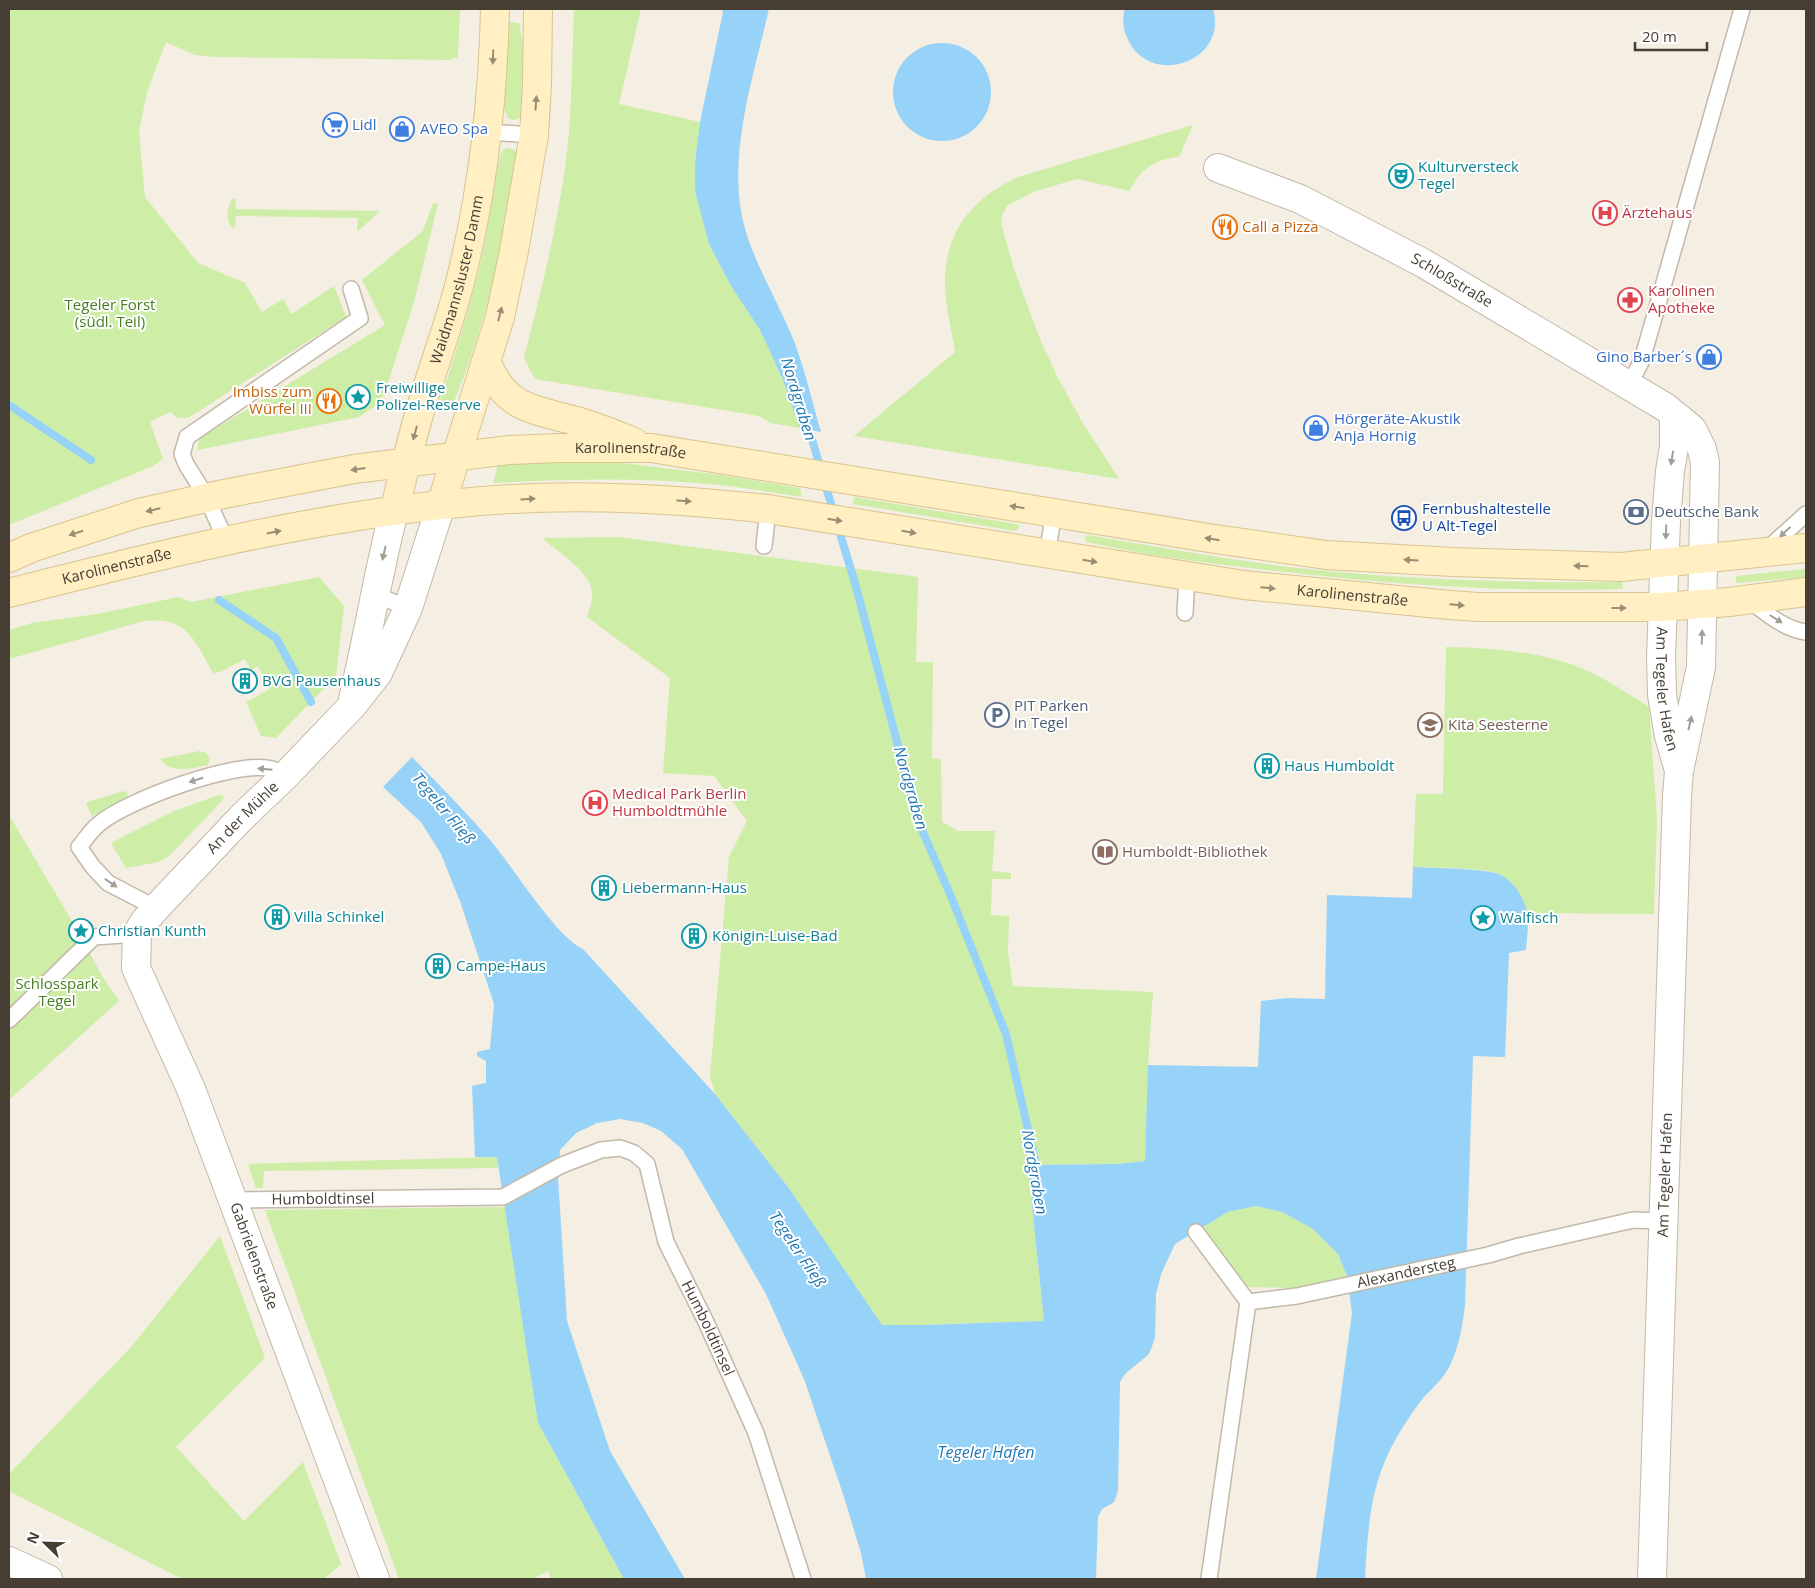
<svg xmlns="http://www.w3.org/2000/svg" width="1815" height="1588" font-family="'Open Sans',sans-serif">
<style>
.green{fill:#ceeda6}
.water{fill:#97d2f8}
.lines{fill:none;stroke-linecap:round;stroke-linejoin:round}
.stream{stroke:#97d2f8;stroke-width:8}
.lane-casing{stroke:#c3b9a8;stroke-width:18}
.street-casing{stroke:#c3b9a8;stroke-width:30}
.secondary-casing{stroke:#d9c48d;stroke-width:30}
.lane{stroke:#fff;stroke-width:15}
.street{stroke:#fff;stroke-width:28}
.secondary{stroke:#ffefc2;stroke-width:28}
.oneway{fill:#998e73}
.oneway2{fill:#a29e98}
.labels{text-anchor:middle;stroke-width:4;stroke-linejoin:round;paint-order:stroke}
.shop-label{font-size:15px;fill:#366cbe;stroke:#fff;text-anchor:start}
.culture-label{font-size:15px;fill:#0d838f;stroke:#fff;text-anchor:start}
.health-label{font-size:15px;fill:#be3a42;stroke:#fff;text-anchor:start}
.food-label{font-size:15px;fill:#c56008;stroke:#fff;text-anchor:start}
.street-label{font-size:15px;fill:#463e32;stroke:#fff}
.park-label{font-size:15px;fill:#447e1f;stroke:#fff}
.transit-label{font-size:15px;fill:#164399;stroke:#fff;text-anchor:start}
.service-label{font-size:15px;fill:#4e5e75;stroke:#fff;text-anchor:start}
.education-label{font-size:15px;fill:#785e54;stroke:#fff;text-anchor:start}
.water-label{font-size:16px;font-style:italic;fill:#1f78b5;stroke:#fff}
</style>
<rect width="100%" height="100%" fill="#f4eee3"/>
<!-- green -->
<g class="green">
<polygon points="9,9 460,9 458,57 449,60 215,57 195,55 166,42 147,92 139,132 145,197 198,263 245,283 262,312 283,299 292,314 334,286 346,317 188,418 178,418 170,412 150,422 163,459 153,466 9,525"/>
<path d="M574,9h67l-22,95 81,18 -5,41 14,81 22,42 29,44 23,50 17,48 -30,-5 -11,-7 -224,-37 -11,-21c17,-65 33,-131 42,-197 6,-50 6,-102 8,-152z"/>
<polygon points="508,22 519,23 525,54 521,115 520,118 513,120 508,118 504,109"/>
<path d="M1193,125l-14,32c-22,1 -41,13 -49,34l-53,-12 -44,13 -26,14 -6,11 1,10 13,45 25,67 17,37 24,44 38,59 -265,-43 101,-84c-4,-25 -11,-51 -10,-76 3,-49 30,-79 73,-99z"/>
<path d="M508,148c6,1 9,3 10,9 -14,88 -32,169 -67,252h-14c17,-50 33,-100 45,-152 7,-34 12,-68 18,-102l3,-5z"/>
<path d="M232,199h3l1,10 144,2 -23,21 1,-14 -122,-2 -1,12 -3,-1c-7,-9 -5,-19 0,-28z"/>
<path d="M433,203l5,1 -24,98 -29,90 -6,11 -20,14 -161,33c-1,-9 3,-12 10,-17l177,-108 -23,-45 61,-49z"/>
<path d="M525,460l81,1 114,14 80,13 2,9c-27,-4 -55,-9 -83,-12 -75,-8 -151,-6 -226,-2l5,-18z"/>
<polygon points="854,497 1016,524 1019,526 1019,528 1015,531 853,504"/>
<path d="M1088,535c76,13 152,27 228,35 102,10 204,13 306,12l1,7c-117,3 -230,-4 -346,-18 -64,-7 -128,-15 -191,-29l-1,-5z"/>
<path d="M619,537l299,40 -2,85h17l-1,96 9,2 1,62 16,9h37l-3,40 19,2v6h-19l-1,36 18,1 -1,36 5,34 140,6 -5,73 -3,96 -28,3 -89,1 16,156 -120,4h-43l-93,-138 -73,-93 -5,-18 19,-219 18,-36 -33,-45 -51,-3 7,-95 -83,-61c3,-9 7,-20 4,-30 -5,-18 -35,-37 -49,-49z"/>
<polygon points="1806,569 1806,577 1736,583 1736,576"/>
<path d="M319,577l25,29 -8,70 -60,62 -15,-2 -15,-34 24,-13 -12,-23 -7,4 -6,-11 -25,13 -7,1c-18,-32 -26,-57 -69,-52l-135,38v-29l23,-7 65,-9 82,-17 12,5z"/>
<path d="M1446,647c51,1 108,5 154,30 17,9 33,20 49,30l8,112 -3,95 -127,-1c-5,-15 -13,-29 -26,-38 -10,-8 -71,-7 -88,-8l3,-73h27z"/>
<path d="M200,751l6,2 4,6 -2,6c-16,3 -37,10 -48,-6z"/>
<polygon points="124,791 127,793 128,797 92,816 86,804 90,801"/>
<polygon points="219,795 224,797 222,801 169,856 159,862 126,868 111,843 174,811"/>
<polygon points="9,815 79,933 102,976 119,1001 9,1100"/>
<polygon points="497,1157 498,1168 264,1171 263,1188 256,1188 248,1164"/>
<polygon points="1256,1206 1282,1212 1313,1229 1338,1254 1347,1276 1303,1288 1247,1287 1202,1228 1228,1212"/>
<polygon points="506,1207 538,1423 624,1579 551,1579 548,1571 533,1579 399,1579 265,1210"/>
<polygon points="220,1236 265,1358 176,1447 244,1521 303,1462 341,1564 324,1579 182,1579 9,1491 9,1474 132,1346"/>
</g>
<!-- water -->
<g class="water">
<path d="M722,9h47c-14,60 -35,125 -30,187 4,52 36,97 55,145 11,29 18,60 27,91l-21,-4 -17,-48 -23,-50 -29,-44 -22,-42 -14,-53v-28l5,-41 23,-110z"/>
<path d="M1125,9h88c16,54 -67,81 -87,26 -3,-8 -4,-18 -1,-26z"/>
<circle cx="942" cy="92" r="49"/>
<path d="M412,757c27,28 54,55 79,84 22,26 64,95 92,108l132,145 73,93 94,138h42l120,-4 -16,-156 89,-1 28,-3 3,-96 110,2 3,-66 27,-3 37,1 2,-104 85,3 1,-31c17,1 76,1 88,8 13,7 23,22 26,37 2,11 0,26 -1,38l-17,3 -4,104 -32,-1 -8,249c-3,23 -7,49 -20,69 -6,8 -14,16 -21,23 -9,11 -18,25 -26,38 -28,48 -30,90 -33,144h-49l36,-266 -5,-37 -9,-22 -25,-25 -31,-17 -26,-6 -28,6 -53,32 -14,30 -5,20 -1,44 -4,11 -3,6 -23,19 -5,8 -2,109 -4,11 -12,7 -4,8 -2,62h-230l-5,-26 -18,-59 -39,-115 -38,-85 -84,-145 -21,-18 -18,-8 -23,-4 -23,4 -21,10 -16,17 -2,27 9,144 43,130 75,128h-61l-86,-156 -41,-266h-22l-3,-71 14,-3v-22l-9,-5v-4l13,-3 4,-45 -33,-100 -20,-50 -20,-32 -38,-35z"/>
</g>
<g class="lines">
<!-- stream -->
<g class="stream">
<polyline points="9,405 91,460"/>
<polyline points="809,429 821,470"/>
<polyline points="824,481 834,513"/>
<polyline points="838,527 855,583 918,821 950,894 1006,1034 1038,1173"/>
<polyline points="219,600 276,638 311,702"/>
</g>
<defs>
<g id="lane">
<polyline points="488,132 534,135"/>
<polyline points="1629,386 1642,360 1742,9"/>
<polyline points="226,541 207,498 186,464 182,454 187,437 360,318 351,289"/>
<polyline points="764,546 768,509"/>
<polyline points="1765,551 1806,514"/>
<polyline points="1047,554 1054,513"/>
<polyline points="376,595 408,608"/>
<path d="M1749,600c17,13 35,29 57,32"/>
<polyline points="1185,613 1187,577"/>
<path d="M156,908l-48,-25 -15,-16 -14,-20c6,-7 12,-17 20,-23 26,-23 139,-65 173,-55 5,1 9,5 13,7"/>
<polyline points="9,1020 94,937 137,934"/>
<path id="s1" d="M233,1200l270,-3 59,-32 39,-15 19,-2 14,5 13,11 19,78 40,80 50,111 47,146"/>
<polyline points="1196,1232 1248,1302 1209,1579"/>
<path id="s2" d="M1248,1302l49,-6 191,-41 31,-9 114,-26 31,1"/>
</g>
<g id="street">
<path id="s3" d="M1218,168l82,31 123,64 242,144 27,22 10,20 3,14 -4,204 -22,104 -2,25 -25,783"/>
<path id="s4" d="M1674,415v32l-4,24 -4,50 -5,136 1,38 7,41 9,31"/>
<path d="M353,699c15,-62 25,-126 41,-188"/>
<polyline points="9,1561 48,1579"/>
<path id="s5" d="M375,1579l-184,-490 -55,-121 1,-34 7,-12 12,-14 85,-90 44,-42 67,-70 26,-33 30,-65 33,-103"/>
</g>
<g id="secondary">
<path d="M486,361c7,15 13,28 27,38 14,12 51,18 70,24 17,5 34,12 51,19"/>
<polyline points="441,505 500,317 514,251 534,135 537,85 538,9"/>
<path id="s6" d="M394,511c10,-38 18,-76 30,-113 12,-40 27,-79 37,-120 22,-88 32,-178 34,-269"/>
<path id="s7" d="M9,558l22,-10 108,-35 85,-19 130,-25 156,-19 48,-2h93l564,91 111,16 127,7 168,5 185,-19"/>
<path id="s8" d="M9,593c142,-36 285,-72 431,-88 110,-13 219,-8 328,4l476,76 206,20 28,2h184l67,-5 77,-10"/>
</g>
</defs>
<!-- lane casing -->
<use href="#lane" class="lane-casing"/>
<!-- street casing -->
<use href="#street" class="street-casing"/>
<!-- secondary casing -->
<use href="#secondary" class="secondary-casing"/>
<!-- lane -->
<use href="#lane" class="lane"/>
<!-- street -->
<use href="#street" class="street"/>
<!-- secondary -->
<use href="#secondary" class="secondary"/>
</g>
<!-- one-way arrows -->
<defs><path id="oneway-solid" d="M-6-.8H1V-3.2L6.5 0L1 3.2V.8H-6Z" transform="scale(1.25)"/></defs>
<g class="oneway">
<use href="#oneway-solid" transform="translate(493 57) rotate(92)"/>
<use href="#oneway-solid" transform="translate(536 103) rotate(-86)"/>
<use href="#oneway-solid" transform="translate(500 314) rotate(-76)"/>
<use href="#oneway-solid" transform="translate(415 433) rotate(105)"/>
<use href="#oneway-solid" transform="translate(358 469) rotate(172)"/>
<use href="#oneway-solid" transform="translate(528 499) rotate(-3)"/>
<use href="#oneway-solid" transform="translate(684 501) rotate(3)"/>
<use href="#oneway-solid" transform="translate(1017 507) rotate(-171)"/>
<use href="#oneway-solid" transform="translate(153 510) rotate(167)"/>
<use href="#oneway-solid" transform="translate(835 520) rotate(9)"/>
<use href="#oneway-solid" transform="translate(274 532) rotate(-11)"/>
<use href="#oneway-solid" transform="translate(909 532) rotate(10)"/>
<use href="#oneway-solid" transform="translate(76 533) rotate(162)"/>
<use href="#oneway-solid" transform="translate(1212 539) rotate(-171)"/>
<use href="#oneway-solid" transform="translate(1411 560) rotate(-177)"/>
<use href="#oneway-solid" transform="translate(1090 561) rotate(9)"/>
<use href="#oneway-solid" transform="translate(1581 566) rotate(-179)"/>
<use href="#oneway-solid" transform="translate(1268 588) rotate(5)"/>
<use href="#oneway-solid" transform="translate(1457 605) rotate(5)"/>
<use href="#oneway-solid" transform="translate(1619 608)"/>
</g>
<g class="oneway2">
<use href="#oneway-solid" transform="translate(1672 458) rotate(99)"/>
<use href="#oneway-solid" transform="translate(1666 532) rotate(92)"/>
<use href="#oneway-solid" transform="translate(1785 532) rotate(137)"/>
<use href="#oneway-solid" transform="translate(384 553) rotate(103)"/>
<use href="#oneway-solid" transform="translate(1776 619) rotate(32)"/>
<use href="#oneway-solid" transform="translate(1702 637) rotate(-88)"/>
<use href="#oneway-solid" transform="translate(1690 723) rotate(-77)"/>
<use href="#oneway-solid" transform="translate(265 769) rotate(-175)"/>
<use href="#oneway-solid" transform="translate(196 780) rotate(162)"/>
<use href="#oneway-solid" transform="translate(111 883) rotate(34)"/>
</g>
<!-- icons -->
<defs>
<symbol id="supermarket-ring" viewBox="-11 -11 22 22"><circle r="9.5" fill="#fff" stroke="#3f7fe0" stroke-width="1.5"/><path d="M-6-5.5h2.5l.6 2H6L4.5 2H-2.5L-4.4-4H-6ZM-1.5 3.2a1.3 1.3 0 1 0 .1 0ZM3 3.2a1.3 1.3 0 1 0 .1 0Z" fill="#3f7fe0"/></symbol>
<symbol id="shop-ring" viewBox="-11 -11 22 22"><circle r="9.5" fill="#fff" stroke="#3f7fe0" stroke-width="1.5"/><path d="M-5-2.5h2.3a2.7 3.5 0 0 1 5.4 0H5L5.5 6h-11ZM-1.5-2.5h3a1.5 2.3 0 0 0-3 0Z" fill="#3f7fe0"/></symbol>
<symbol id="theatre-ring" viewBox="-11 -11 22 22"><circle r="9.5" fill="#fff" stroke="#0f9aa8" stroke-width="1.5"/><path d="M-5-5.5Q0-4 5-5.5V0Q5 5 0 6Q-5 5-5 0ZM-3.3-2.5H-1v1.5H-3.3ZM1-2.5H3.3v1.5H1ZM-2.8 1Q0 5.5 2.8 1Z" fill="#0f9aa8"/></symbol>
<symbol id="hospital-ring" viewBox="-11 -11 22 22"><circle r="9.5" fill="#fff" stroke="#e0444e" stroke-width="1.5"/><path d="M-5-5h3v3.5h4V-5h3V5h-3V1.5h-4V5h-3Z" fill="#e0444e"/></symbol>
<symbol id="restaurant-ring" viewBox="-11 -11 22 22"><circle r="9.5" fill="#fff" stroke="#e8710a" stroke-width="1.5"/><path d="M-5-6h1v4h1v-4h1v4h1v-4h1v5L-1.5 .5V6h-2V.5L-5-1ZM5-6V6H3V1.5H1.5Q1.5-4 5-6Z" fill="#e8710a"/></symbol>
<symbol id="pharmacy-ring" viewBox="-11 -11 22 22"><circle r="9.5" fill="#fff" stroke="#e0444e" stroke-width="1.5"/><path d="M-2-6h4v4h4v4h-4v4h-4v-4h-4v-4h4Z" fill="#e0444e"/></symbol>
<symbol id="sight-ring" viewBox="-11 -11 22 22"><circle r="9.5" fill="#fff" stroke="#0f9aa8" stroke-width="1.5"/><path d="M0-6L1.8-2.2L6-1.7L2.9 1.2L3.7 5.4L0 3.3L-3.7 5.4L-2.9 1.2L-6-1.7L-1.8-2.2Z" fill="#0f9aa8"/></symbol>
<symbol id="bank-ring" viewBox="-11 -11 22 22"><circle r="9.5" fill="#fff" stroke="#5c6f8a" stroke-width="1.5"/><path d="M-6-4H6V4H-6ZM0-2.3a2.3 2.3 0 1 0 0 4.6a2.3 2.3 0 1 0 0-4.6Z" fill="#5c6f8a"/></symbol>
<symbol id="bus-ring" viewBox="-11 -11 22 22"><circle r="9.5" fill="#fff" stroke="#1a4fb4" stroke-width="1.5"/><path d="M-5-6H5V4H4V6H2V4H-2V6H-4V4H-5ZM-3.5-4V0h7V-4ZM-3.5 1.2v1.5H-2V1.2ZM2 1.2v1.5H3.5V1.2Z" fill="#1a4fb4"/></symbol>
<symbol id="building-ring" viewBox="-11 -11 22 22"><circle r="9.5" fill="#fff" stroke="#0f9aa8" stroke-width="1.5"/><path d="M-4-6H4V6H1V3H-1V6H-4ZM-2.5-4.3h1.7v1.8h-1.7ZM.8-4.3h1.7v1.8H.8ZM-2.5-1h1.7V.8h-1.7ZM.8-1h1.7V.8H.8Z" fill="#0f9aa8"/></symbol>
<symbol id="parking-ring" viewBox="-11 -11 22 22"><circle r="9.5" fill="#fff" stroke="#5c6f8a" stroke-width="1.5"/><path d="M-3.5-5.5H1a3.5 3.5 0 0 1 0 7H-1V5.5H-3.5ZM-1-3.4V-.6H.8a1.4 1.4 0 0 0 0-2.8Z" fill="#5c6f8a"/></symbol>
<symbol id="school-ring" viewBox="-11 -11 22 22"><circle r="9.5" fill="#fff" stroke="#8d6e63" stroke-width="1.5"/><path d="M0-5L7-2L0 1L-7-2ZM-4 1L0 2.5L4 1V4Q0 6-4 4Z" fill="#8d6e63"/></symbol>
<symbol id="library-ring" viewBox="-11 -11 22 22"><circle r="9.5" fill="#fff" stroke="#8d6e63" stroke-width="1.5"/><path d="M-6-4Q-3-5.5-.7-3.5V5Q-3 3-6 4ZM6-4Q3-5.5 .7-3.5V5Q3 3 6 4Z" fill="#8d6e63"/></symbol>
</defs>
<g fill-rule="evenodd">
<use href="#supermarket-ring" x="321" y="111" width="28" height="28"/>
<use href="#shop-ring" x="388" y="115" width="28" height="28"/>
<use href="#theatre-ring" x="1387" y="162" width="28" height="28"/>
<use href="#hospital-ring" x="1591" y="199" width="28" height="28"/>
<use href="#restaurant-ring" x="1211" y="213" width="28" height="28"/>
<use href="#pharmacy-ring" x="1616" y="286" width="28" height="28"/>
<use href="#shop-ring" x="1695" y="343" width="28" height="28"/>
<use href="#sight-ring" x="344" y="383" width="28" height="28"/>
<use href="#restaurant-ring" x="315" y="387" width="28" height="28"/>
<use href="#shop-ring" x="1302" y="414" width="28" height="28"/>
<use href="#bank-ring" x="1622" y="498" width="28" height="28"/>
<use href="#bus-ring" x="1390" y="504" width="28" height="28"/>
<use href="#building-ring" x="231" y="667" width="28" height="28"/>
<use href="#parking-ring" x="983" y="701" width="28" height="28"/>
<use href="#school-ring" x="1416" y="711" width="28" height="28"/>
<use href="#building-ring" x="1253" y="752" width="28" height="28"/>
<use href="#hospital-ring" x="581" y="789" width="28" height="28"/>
<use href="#library-ring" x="1091" y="838" width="28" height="28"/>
<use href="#building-ring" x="590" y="874" width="28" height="28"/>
<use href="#building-ring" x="263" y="903" width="28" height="28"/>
<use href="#sight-ring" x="1469" y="904" width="28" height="28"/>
<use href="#sight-ring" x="67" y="917" width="28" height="28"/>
<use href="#building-ring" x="680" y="922" width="28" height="28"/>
<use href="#building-ring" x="424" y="952" width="28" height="28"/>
</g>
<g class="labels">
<!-- shop labels -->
<g class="shop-label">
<text x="352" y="130">Lidl</text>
<text x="420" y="134">AVEO Spa</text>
<text x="1692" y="362" text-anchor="end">Gino Barber´s</text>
<text x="1334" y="424">Hörgeräte-Akustik<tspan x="1334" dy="17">Anja Hornig</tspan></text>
</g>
<!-- culture labels -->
<g class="culture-label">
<text x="1418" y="172">Kulturversteck<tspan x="1418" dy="17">Tegel</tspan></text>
<text x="376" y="393">Freiwillige<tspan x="376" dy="17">Polizei-Reserve</tspan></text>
<text x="262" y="686">BVG Pausenhaus</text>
<text x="1284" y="771">Haus Humboldt</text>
<text x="622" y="893">Liebermann-Haus</text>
<text x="294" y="922">Villa Schinkel</text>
<text x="1500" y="923">Walfisch</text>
<text x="98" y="936">Christian Kunth</text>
<text x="712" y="941">Königin-Luise-Bad</text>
<text x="456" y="971">Campe-Haus</text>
</g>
<!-- health labels -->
<g class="health-label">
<text x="1622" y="218">Ärztehaus</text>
<text x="1648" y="296">Karolinen<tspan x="1648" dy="17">Apotheke</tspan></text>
<text x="612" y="799">Medical Park Berlin<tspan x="612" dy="17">Humboldtmühle</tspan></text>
</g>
<!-- food labels -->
<g class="food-label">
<text x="1242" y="232">Call a Pizza</text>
<text x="312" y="397" text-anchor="end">Imbiss zum<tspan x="312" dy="17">Würfel III</tspan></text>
</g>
<!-- street labels -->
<g class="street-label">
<text dy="5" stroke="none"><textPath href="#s6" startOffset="240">Waidmannsluster Damm</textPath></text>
<text dy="5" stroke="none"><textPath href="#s3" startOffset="260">Schloßstraße</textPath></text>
<text dy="5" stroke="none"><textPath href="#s7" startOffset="635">Karolinenstraße</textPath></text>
<text dy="5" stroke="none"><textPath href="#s8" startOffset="111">Karolinenstraße</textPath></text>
<text dy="5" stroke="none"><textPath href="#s8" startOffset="1360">Karolinenstraße</textPath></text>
<text dy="5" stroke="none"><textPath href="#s4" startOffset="275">Am Tegeler Hafen</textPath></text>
<text dy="5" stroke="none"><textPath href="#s5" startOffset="848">An der Mühle</textPath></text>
<text transform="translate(1665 1175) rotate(-88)" y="5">Am Tegeler Hafen</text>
<text dy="5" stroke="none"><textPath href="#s1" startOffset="90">Humboldtinsel</textPath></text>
<text transform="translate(254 1256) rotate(70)" y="5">Gabrielenstraße</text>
<text dy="5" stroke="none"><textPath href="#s2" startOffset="161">Alexandersteg</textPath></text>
<text dy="5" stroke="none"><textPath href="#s1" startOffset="606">Humboldtinsel</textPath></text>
</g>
<!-- park labels -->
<g class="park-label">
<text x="110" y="310">Tegeler Forst<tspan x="110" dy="17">(südl. Teil)</tspan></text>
<text x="57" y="989">Schlosspark<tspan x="57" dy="17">Tegel</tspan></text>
</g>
<!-- transit labels -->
<g class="transit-label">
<text x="1422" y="514">Fernbushaltestelle<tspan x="1422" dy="17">U Alt-Tegel</tspan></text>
</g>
<!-- service labels -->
<g class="service-label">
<text x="1654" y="517">Deutsche Bank</text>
<text x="1014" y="711">PIT Parken<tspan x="1014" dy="17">in Tegel</tspan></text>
</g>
<!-- education labels -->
<g class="education-label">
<text x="1448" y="730">Kita Seesterne</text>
<text x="1122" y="857">Humboldt-Bibliothek</text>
</g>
<!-- water labels -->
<g class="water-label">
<text transform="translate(799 399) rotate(73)" y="6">Nordgraben</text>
<text transform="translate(911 788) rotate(74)" y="6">Nordgraben</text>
<text transform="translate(444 808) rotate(50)" y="6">Tegeler Fließ</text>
<text transform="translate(1035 1172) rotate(80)" y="6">Nordgraben</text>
<text transform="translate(798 1249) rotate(56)" y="6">Tegeler Fließ</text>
<text x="986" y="1458">Tegeler Hafen</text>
</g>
</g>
<!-- border -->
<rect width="1815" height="1588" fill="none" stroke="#463e32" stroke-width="20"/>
<!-- north arrow -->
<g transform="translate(45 1543) rotate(293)" stroke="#ffffff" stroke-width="4" paint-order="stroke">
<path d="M0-4L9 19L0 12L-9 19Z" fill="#463e32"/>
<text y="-8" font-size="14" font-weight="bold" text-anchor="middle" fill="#463e32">N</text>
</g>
<!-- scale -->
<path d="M1635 42v8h72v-8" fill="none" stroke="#463e32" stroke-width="2.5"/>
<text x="1642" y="42" font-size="15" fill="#463e32" stroke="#ffffff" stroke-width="4" paint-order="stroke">20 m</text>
</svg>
